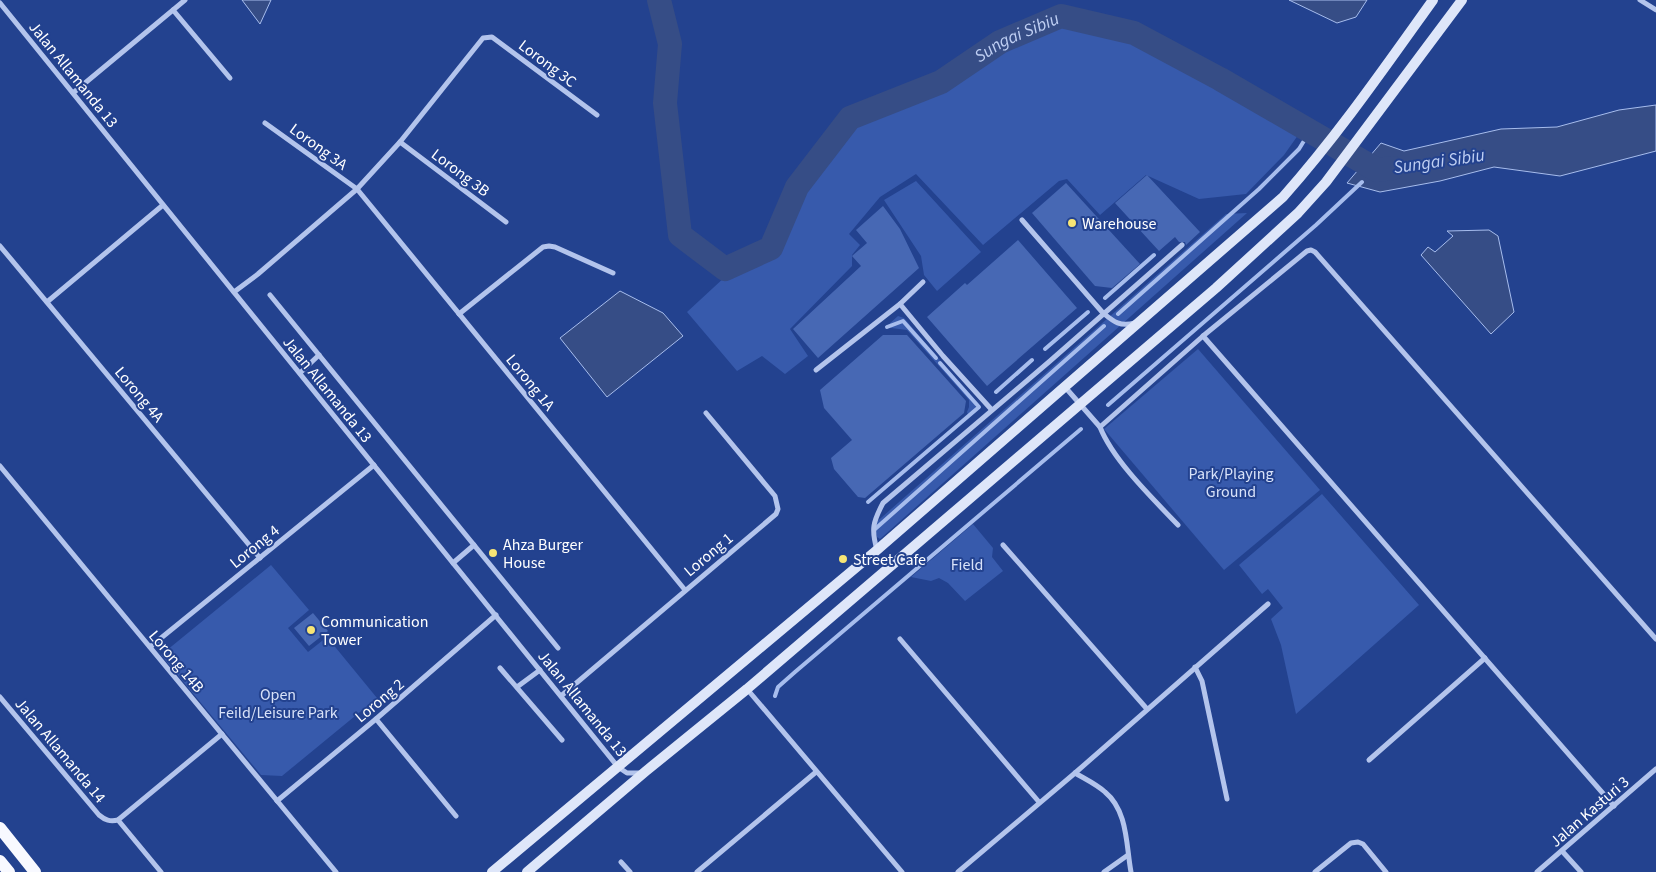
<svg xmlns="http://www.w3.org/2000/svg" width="1656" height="872" font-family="'Source Sans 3',sans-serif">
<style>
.green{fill:#375aac}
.water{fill:#364d86;stroke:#a7bded}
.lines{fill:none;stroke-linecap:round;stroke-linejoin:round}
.stream{stroke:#a7bded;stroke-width:4}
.river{stroke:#364d86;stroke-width:24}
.building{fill:#4768b4}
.street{stroke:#b3c4ec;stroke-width:5}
.secondary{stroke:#dee6f9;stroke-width:10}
.primary{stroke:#f8f9ff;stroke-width:12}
.poi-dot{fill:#f7e575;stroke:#23428f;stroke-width:2}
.labels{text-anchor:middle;stroke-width:4;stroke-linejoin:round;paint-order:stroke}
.street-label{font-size:16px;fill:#fff;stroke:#23428f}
.poi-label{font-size:16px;fill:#fff;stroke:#23428f;text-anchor:start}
.park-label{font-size:16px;fill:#d8e2f9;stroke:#23428f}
.water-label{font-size:18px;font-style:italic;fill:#bfcff3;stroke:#23428f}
</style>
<rect width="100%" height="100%" fill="#23428f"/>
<!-- green -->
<g class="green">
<polygon points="1062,25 1127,40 1301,131 1284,155 1246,194 1199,199 1146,175 1100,215 1067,179 1059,181 983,245 916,174 880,197 849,234 860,245 852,255 852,266 790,329 808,356 785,374 762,356 737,371 687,312 726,276 775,250 801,193 851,123 940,90 1000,50"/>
<polygon points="916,181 981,252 937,291 924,275 921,256 884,200"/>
<polygon points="1247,213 880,539 877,537 873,525 1226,214"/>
<polygon points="898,316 904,318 975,401 976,410 969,417 967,412 969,407 969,400 907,330 891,328 888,325"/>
<polygon points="1198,349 1320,490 1224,570 1104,429"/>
<polygon points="1322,494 1419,605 1296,714 1281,645 1271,619 1283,608 1268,589 1262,594 1239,565"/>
<polygon points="973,524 993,548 992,557 1003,571 965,601 948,583 939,578 931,581 911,577"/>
<polygon points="271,565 309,610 288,628 308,652 327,637 377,698 282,776 261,775 161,655"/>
</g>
<!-- water -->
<g class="water">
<polygon points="242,0 271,0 260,24"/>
<polygon points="1289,0 1367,0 1356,17 1337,23"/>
<polygon points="1656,105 1656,151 1560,176 1494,167 1440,181 1380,192 1347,183 1381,143 1404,151 1501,129 1557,127 1619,110"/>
<polygon points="1489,230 1498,236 1514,312 1491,334 1421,255 1428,247 1435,252 1453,236 1447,231"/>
<polygon points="620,291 663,313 683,336 607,397 560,338"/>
</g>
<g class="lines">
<!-- stream -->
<g class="stream">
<polyline points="1105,298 1154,255"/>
<polyline points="1118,314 1259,189 1299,149 1310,131"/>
<polyline points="887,327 903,321 936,358"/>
<polyline points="1045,349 1088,312"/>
<polyline points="996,392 1032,360"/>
<polyline points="1108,405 1316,225 1362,182"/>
<polyline points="868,502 979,407 940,363"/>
<polyline points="874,530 1104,326"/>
<polyline points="775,696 778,687 795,672 1081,429"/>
</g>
<!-- river -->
<path class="river" id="s1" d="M659,0l11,44 -5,59 15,132 45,34 46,-21 26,-61 53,-69 91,-36 59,-40 61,-26 73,17 86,46 157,91 16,-2"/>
</g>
<!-- building -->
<g class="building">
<polygon points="1147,175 1200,232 1186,245 1185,242 1179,242 1175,237 1159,251 1115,203"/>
<polygon points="1066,183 1140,264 1112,288 1095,286 1032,213"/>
<polygon points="883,206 900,229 919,268 818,358 793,329 861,266 852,256 867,243 856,230"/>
<polygon points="1018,240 1077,308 987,386 927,317 965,283 967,285"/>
<polygon points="883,335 907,335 966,401 964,413 865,498 858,497 834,469 831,458 852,440 824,408 820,390"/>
<polygon points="313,613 328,631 309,646 294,628"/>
</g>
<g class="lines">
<!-- street -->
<g class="street">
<polyline points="1640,0 1656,10"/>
<polyline points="0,3 618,767 627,773 640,773"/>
<polyline points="173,10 230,78"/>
<polyline points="73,93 185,0"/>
<polyline points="265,123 357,189 685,590"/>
<polyline points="400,142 506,222"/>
<path d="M1022,220l81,93c11,9 17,14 32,10"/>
<polyline points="0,246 260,558"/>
<polyline points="234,292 258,274 357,189 400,142 483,38 492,37 597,115"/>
<polyline points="270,295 558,648"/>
<polyline points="47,302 163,205"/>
<polyline points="900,304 943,356 991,409"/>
<polyline points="459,314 543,247 549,246 555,247 613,273"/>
<polyline points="1203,336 1614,806"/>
<polyline points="816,370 900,304 923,282"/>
<polyline points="300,373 319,355"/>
<polyline points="1065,387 1100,427"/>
<polyline points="0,466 336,872"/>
<path d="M1178,525c-26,-27 -65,-65 -78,-98l103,-91 104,-85 4,-1 4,2 341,387"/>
<polyline points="1003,545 1147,709"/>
<path d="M877,550c-6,-21 -4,-28 6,-47l167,-142 132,-116"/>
<polyline points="453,563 474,545"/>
<polyline points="900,639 1039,802"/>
<polyline points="150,647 374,465"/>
<polyline points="1195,667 1202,681 1227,799"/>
<polyline points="500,668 562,740"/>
<polyline points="517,687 540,670"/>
<polyline points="747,689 902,872"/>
<polyline points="561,696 776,514 778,509 775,496 706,413"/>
<path d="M0,697l99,118c6,5 11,7 19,5l104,-86"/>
<polyline points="376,719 456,816"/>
<polyline points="1369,760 1485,658"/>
<path d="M1075,773c10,6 21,11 30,19 23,19 21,53 26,80"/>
<polyline points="277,801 376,719 496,615"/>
<polyline points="118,820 161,872"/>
<polyline points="1562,851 1581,872"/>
<polyline points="621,862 630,872"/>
<polyline points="697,872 816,772"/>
<polyline points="958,872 1075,773 1268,604"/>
<polyline points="1104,872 1128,855"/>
<polyline points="1315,872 1351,843 1358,842 1363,844 1386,872"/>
<polyline points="1537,872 1656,769"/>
</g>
<!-- secondary -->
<g class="secondary">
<path d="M492,872l385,-322 406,-353c55,-62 102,-130 150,-197"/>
<polyline points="527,872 646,771 747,689 1216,288 1298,213 1326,182 1462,0"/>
</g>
<!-- primary -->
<g class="primary">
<polyline points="0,828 35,872"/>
<polyline points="0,861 9,872"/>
</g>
</g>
<!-- markers -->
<g class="poi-dot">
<circle cx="1072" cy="223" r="5"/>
<circle cx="493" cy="553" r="5"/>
<circle cx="843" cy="559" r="5"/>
<circle cx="311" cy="630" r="5"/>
</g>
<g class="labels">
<!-- street labels -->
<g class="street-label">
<text transform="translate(548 63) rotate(37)" y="6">Lorong 3C</text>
<text transform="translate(74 74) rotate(51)" y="6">Jalan Allamanda 13</text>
<text transform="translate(319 146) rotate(36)" y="6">Lorong 3A</text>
<text transform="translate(461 172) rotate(37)" y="6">Lorong 3B</text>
<text transform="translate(531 382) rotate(51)" y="6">Lorong 1A</text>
<text transform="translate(328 389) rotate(51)" y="6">Jalan Allamanda 13</text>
<text transform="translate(140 394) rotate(50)" y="6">Lorong 4A</text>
<text transform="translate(254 546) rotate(-39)" y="6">Lorong 4</text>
<text transform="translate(708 554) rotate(-40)" y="6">Lorong 1</text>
<text transform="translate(177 661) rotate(50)" y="6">Lorong 14B</text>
<text transform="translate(379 700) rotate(-40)" y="6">Lorong 2</text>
<text transform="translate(583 703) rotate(51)" y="6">Jalan Allamanda 13</text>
<text transform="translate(61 750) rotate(50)" y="6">Jalan Allamanda 14</text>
<text transform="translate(1589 811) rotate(-41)" y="6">Jalan Kasturi 3</text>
</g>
<!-- poi labels -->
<g class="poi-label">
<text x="1082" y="229">Warehouse</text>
<text x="503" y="550">Ahza Burger<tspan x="503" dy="18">House</tspan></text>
<text x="853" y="565">Street Cafe</text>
<text x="321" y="627">Communication<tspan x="321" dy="18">Tower</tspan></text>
</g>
<!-- park labels -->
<g class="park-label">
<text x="1231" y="479">Park/Playing<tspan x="1231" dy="18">Ground</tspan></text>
<text x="967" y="570">Field</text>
<text x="278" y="700">Open<tspan x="278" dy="18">Feild/Leisure Park</tspan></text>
</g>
<!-- water labels -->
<g class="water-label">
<text dy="6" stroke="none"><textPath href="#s1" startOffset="684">Sungai Sibiu</textPath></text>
<text transform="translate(1439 161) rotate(-8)" y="6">Sungai Sibiu</text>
</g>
</g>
</svg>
